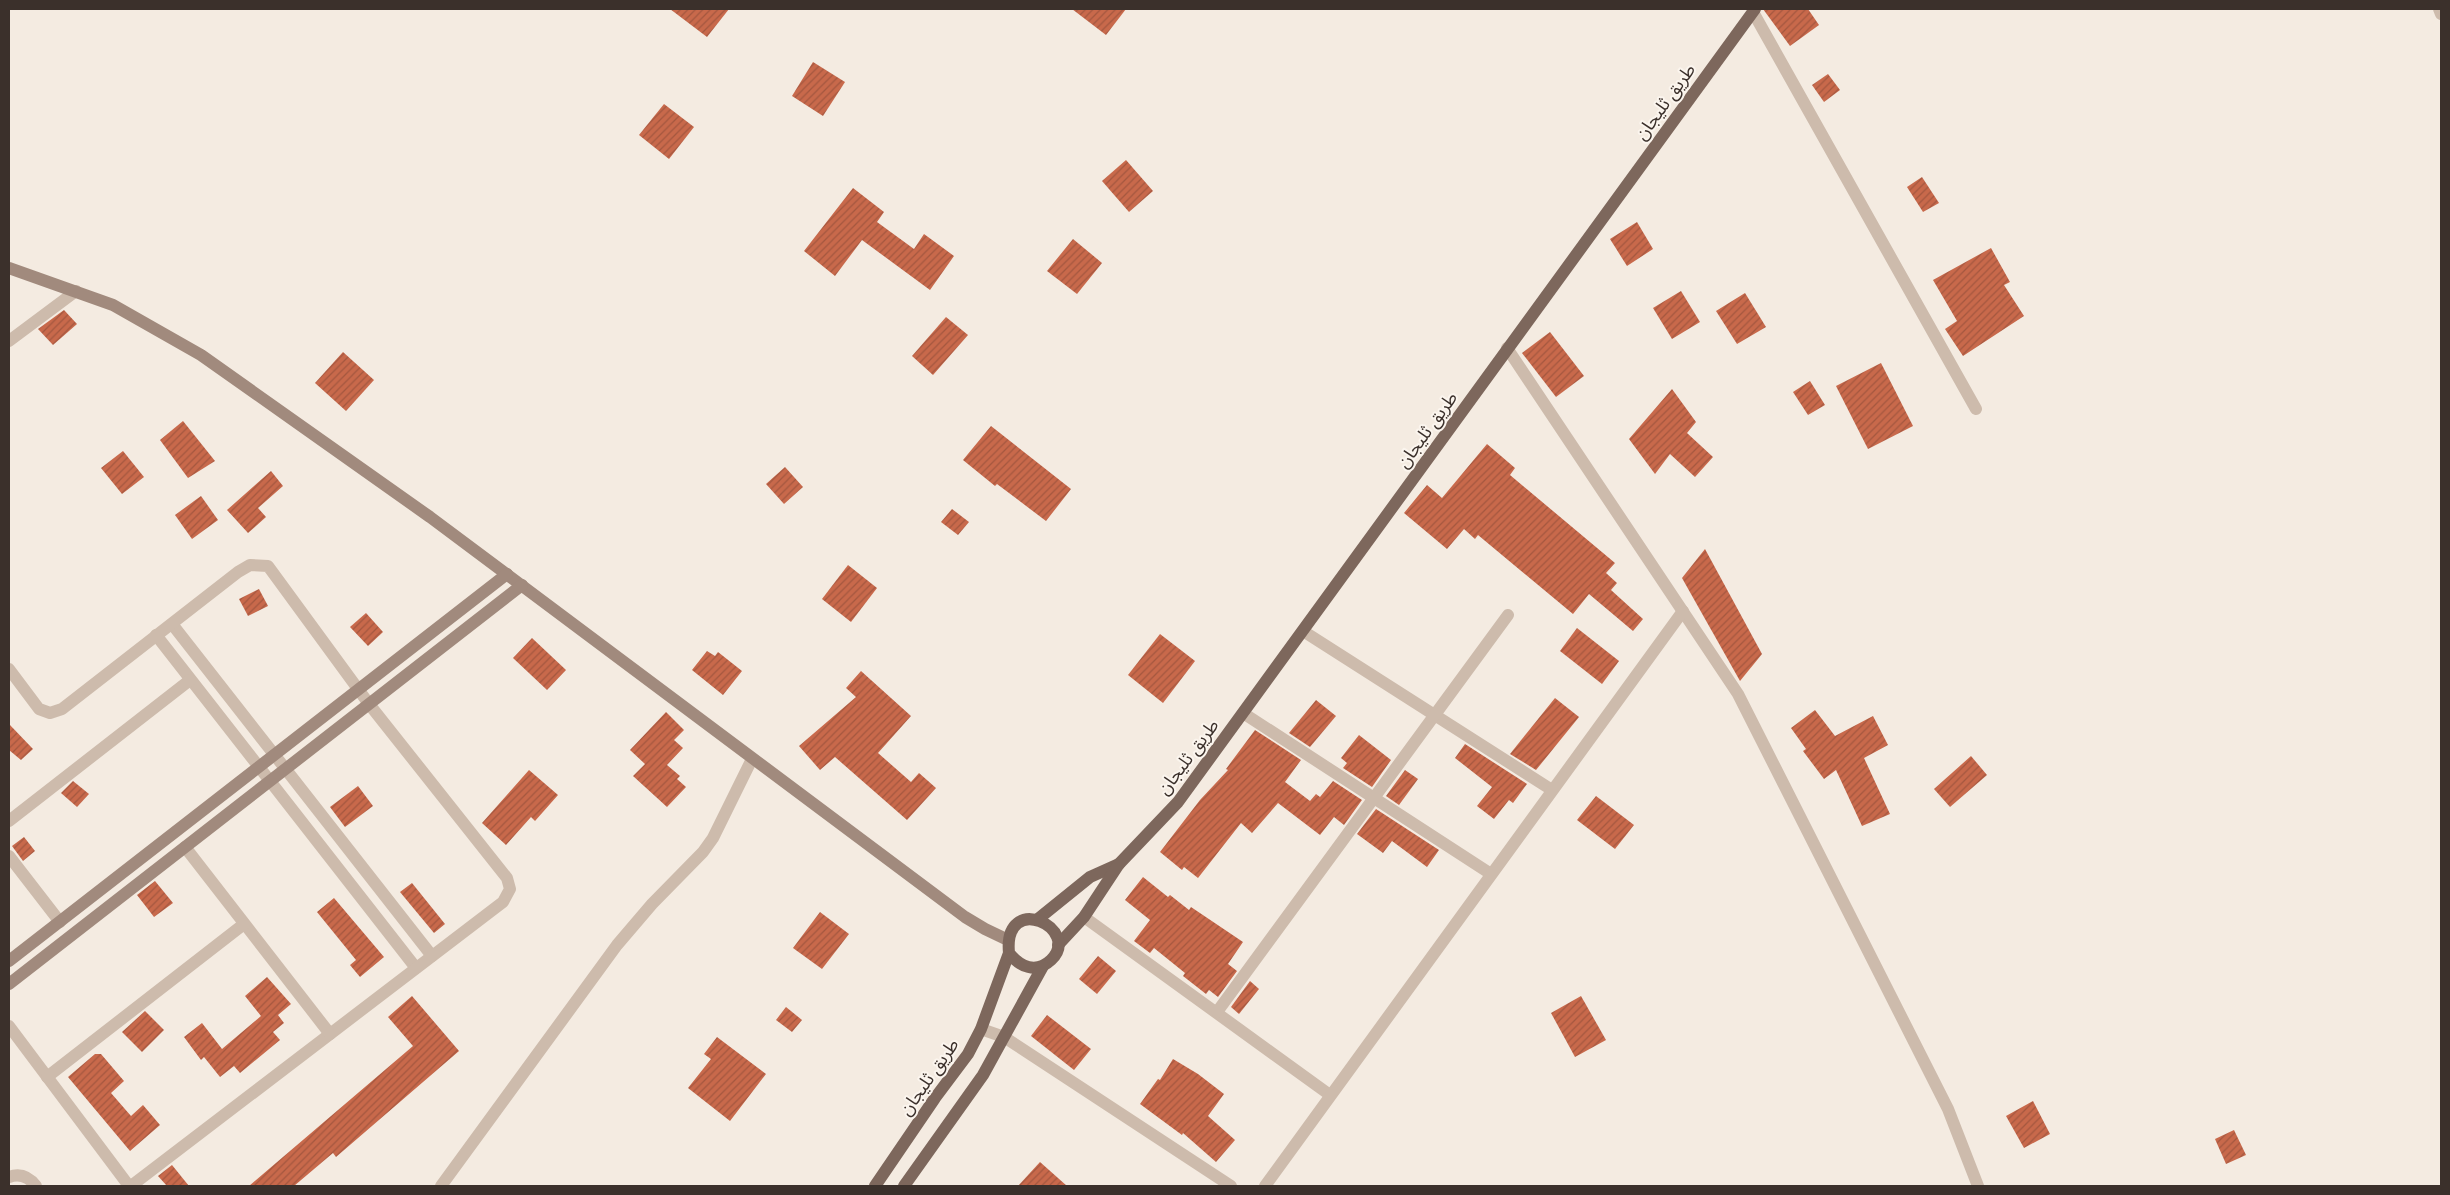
<svg xmlns="http://www.w3.org/2000/svg" width="2450" height="1195" font-family="Signika,'Noto Sans Arabic',sans-serif">
<style>
.building{fill:url(#building-hatch)}
.lines{fill:none;stroke-linecap:round;stroke-linejoin:round}
.street{stroke:#cdbbac;stroke-width:12}
.secondary{stroke:#a18a7d;stroke-width:12}
.primary{stroke:#7d675c;stroke-width:12}
.labels{text-anchor:middle;stroke-width:4;stroke-linejoin:round;paint-order:stroke}
.street-label{font-size:18px;fill:#3b302b;stroke:#fbf5ee}
</style>
<defs>
<pattern id="building-hatch" width="6" height="6" patternUnits="userSpaceOnUse" patternTransform="scale(1.25)"><rect width="6" height="6" fill="#c8694b"/><path d="M-1 1l2-2M0 6l6-6M5 7l2-2" fill="none" stroke="#a4573f"/></pattern>
</defs>
<rect width="100%" height="100%" fill="#f4ebe1"/>
<!-- building -->
<g class="building">
<polygon points="670,9 729,9 707,37"/>
<polygon points="1072,9 1126,9 1106,35"/>
<polygon points="1763,9 1808,9 1819,25 1790,46"/>
<polygon points="813,62 845,82 823,116 792,96"/>
<polygon points="1828,74 1840,90 1824,102 1812,85"/>
<polygon points="664,104 694,127 669,159 639,135"/>
<polygon points="1126,160 1153,191 1129,212 1102,181"/>
<polygon points="1922,177 1939,203 1923,212 1907,187"/>
<polygon points="853,188 884,212 877,222 914,249 924,234 954,256 930,290 862,240 835,276 804,251"/>
<polygon points="1637,222 1653,249 1627,266 1610,239"/>
<polygon points="1073,239 1102,263 1077,294 1047,271"/>
<polygon points="1991,248 2010,282 2004,285 2024,316 1963,356 1945,329 1957,321 1933,280"/>
<polygon points="1681,291 1700,322 1672,339 1653,308"/>
<polygon points="1745,293 1766,327 1737,344 1716,311"/>
<polygon points="64,310 77,324 53,345 38,329"/>
<polygon points="946,317 968,335 933,375 912,356"/>
<polygon points="1550,332 1584,376 1556,397 1522,353"/>
<polygon points="343,352 374,380 346,411 315,383"/>
<polygon points="1881,363 1913,426 1868,449 1836,386"/>
<polygon points="1810,381 1825,405 1808,415 1793,392"/>
<polygon points="1672,389 1696,422 1687,433 1713,457 1695,477 1670,454 1655,474 1629,439"/>
<polygon points="183,421 215,461 188,478 160,440"/>
<polygon points="991,426 1071,489 1046,521 997,484 995,486 963,460"/>
<polygon points="1487,444 1515,468 1510,475 1615,563 1606,573 1617,583 1611,590 1643,619 1633,631 1589,594 1573,614 1478,535 1475,539 1464,529 1447,549 1404,513 1427,485 1442,498"/>
<polygon points="123,451 144,477 122,494 101,468"/>
<polygon points="785,467 803,487 784,504 766,484"/>
<polygon points="271,471 283,486 258,508 266,517 248,533 227,510"/>
<polygon points="201,496 218,520 192,539 175,515"/>
<polygon points="952,509 969,522 958,535 941,522"/>
<polygon points="1705,549 1762,654 1740,681 1682,578"/>
<polygon points="848,565 877,588 851,622 822,599"/>
<polygon points="259,589 268,606 248,616 239,599"/>
<polygon points="366,613 383,632 368,646 350,627"/>
<polygon points="1577,628 1619,661 1602,684 1560,651"/>
<polygon points="1160,634 1195,661 1163,703 1128,675"/>
<polygon points="532,638 566,670 547,690 513,658"/>
<polygon points="707,651 715,656 718,652 742,671 723,695 692,670"/>
<polygon points="861,671 911,716 878,753 911,782 919,773 936,788 907,820 835,757 820,770 799,746 856,697 846,688"/>
<polygon points="1555,698 1579,717 1536,770 1510,754"/>
<polygon points="1316,700 1336,716 1310,747 1289,733"/>
<polygon points="1815,710 1835,736 1873,716 1888,745 1864,758 1890,814 1862,826 1836,770 1824,779 1803,751 1806,749 1791,728"/>
<polygon points="666,712 684,730 674,740 683,748 667,765 680,776 677,779 686,787 667,807 633,776 645,764 630,750"/>
<polygon points="9,724 33,749 21,760 9,750"/>
<polygon points="1255,730 1301,760 1285,782 1310,801 1316,794 1320,797 1333,781 1362,800 1344,825 1334,817 1320,835 1278,803 1252,833 1241,823 1198,878 1184,867 1182,870 1160,852 1200,800 1228,770 1226,769"/>
<polygon points="1359,735 1391,760 1372,787 1343,768 1347,763 1341,758"/>
<polygon points="1465,744 1527,784 1513,803 1509,800 1494,819 1477,806 1492,787 1455,758"/>
<polygon points="1971,756 1987,775 1950,807 1934,789"/>
<polygon points="529,770 558,795 535,821 531,817 506,845 482,823"/>
<polygon points="1405,770 1418,779 1399,805 1386,796"/>
<polygon points="73,781 89,794 77,807 61,793"/>
<polygon points="358,786 373,806 345,827 330,807"/>
<polygon points="1596,796 1634,825 1615,849 1577,820"/>
<polygon points="1376,809 1439,850 1427,867 1392,841 1383,853 1357,834"/>
<polygon points="24,837 35,851 23,861 12,846"/>
<polygon points="1143,877 1168,897 1170,895 1189,910 1191,907 1243,942 1228,964 1237,971 1218,997 1209,990 1206,994 1183,976 1185,973 1154,948 1150,953 1134,941 1150,920 1125,900"/>
<polygon points="155,881 173,903 154,917 137,895"/>
<polygon points="412,883 445,924 434,933 400,892"/>
<polygon points="334,898 384,957 360,977 350,965 356,960 317,912"/>
<polygon points="820,912 849,934 822,969 793,948"/>
<polygon points="1098,956 1116,971 1097,994 1079,979"/>
<polygon points="267,977 291,1004 278,1015 284,1023 273,1032 280,1040 240,1073 234,1066 220,1077 204,1057 201,1060 184,1037 202,1023 222,1049 261,1016 245,996"/>
<polygon points="1250,981 1259,989 1239,1014 1231,1007"/>
<polygon points="412,996 459,1051 336,1157 333,1153 294,1186 249,1186 413,1046 388,1017"/>
<polygon points="1581,996 1606,1040 1575,1057 1551,1013"/>
<polygon points="786,1007 802,1020 792,1032 776,1020"/>
<polygon points="145,1011 164,1030 142,1052 122,1032"/>
<polygon points="1047,1015 1091,1049 1074,1070 1031,1036"/>
<polygon points="717,1037 766,1074 730,1121 688,1088 711,1059 704,1054"/>
<polygon points="95,1054 101,1054 124,1081 111,1093 131,1116 143,1105 160,1125 130,1151 68,1077"/>
<polygon points="1173,1059 1198,1074 1224,1094 1208,1116 1235,1140 1216,1162 1183,1133 1182,1135 1140,1104 1158,1079 1160,1080"/>
<polygon points="2033,1101 2050,1134 2024,1148 2006,1116"/>
<polygon points="2234,1130 2246,1155 2226,1164 2215,1139"/>
<polygon points="1040,1162 1067,1186 1018,1186"/>
<polygon points="172,1165 189,1186 167,1186 158,1176"/>
</g>
<g class="lines">
<!-- street -->
<g class="street">
<polyline points="2439,9 2441,14"/>
<polyline points="1753,12 1976,409"/>
<polyline points="9,341 76,291"/>
<polyline points="1507,348 1738,694 1948,1109 1978,1186"/>
<polyline points="172,624 432,956"/>
<polyline points="1303,631 1552,790"/>
<polyline points="156,635 416,968"/>
<polyline points="9,669 39,709 50,713 62,709 238,572 250,565 268,566 369,704 507,878 510,889 503,902 131,1186"/>
<polyline points="1243,713 1491,874"/>
<polyline points="9,821 190,680"/>
<polyline points="185,847 330,1034"/>
<polyline points="9,856 60,922"/>
<polyline points="1084,917 1330,1095"/>
<polyline points="1217,1012 1508,615"/>
<polyline points="9,1026 129,1186"/>
<polyline points="981,1029 1004,1037 1231,1186"/>
<polyline points="47,1077 244,924"/>
<path d="M9,1177c11,-4 20,0 27,9"/>
<polyline points="441,1186 617,945 652,904 703,852 713,838 752,759"/>
<polyline points="1265,1186 1683,611"/>
</g>
<!-- secondary -->
<g class="secondary">
<polyline points="9,268 113,305 201,355 430,517 965,917 985,929 1008,940"/>
<polyline points="9,961 507,574"/>
<polyline points="9,984 522,585"/>
</g>
<!-- primary -->
<g class="primary">
<polyline points="1038,919 1090,877 1119,864"/>
<polyline points="1058,945 1084,917 1119,864 1178,802 1755,9"/>
<path d="M875,1186l60,-88 33,-44 13,-25 28,-76c-6,-63 74,-24 42,7 -15,14 -31,7 -42,-7"/>
<polyline points="904,1186 983,1075 1043,966"/>
</g>
</g>
<g class="labels">
<!-- street labels -->
<g class="street-label">
<text transform="translate(1665 102) rotate(-54)" y="6">طريق ثليجان</text>
<text transform="translate(1427 430) rotate(-54)" y="6">طريق ثليجان</text>
<text transform="translate(1188 757) rotate(-53)" y="6">طريق ثليجان</text>
<text transform="translate(929 1077) rotate(-55)" y="6">طريق ثليجان</text>
</g>
</g>
<!-- border -->
<rect width="2450" height="1195" fill="none" stroke="#3b302b" stroke-width="20"/>
</svg>
